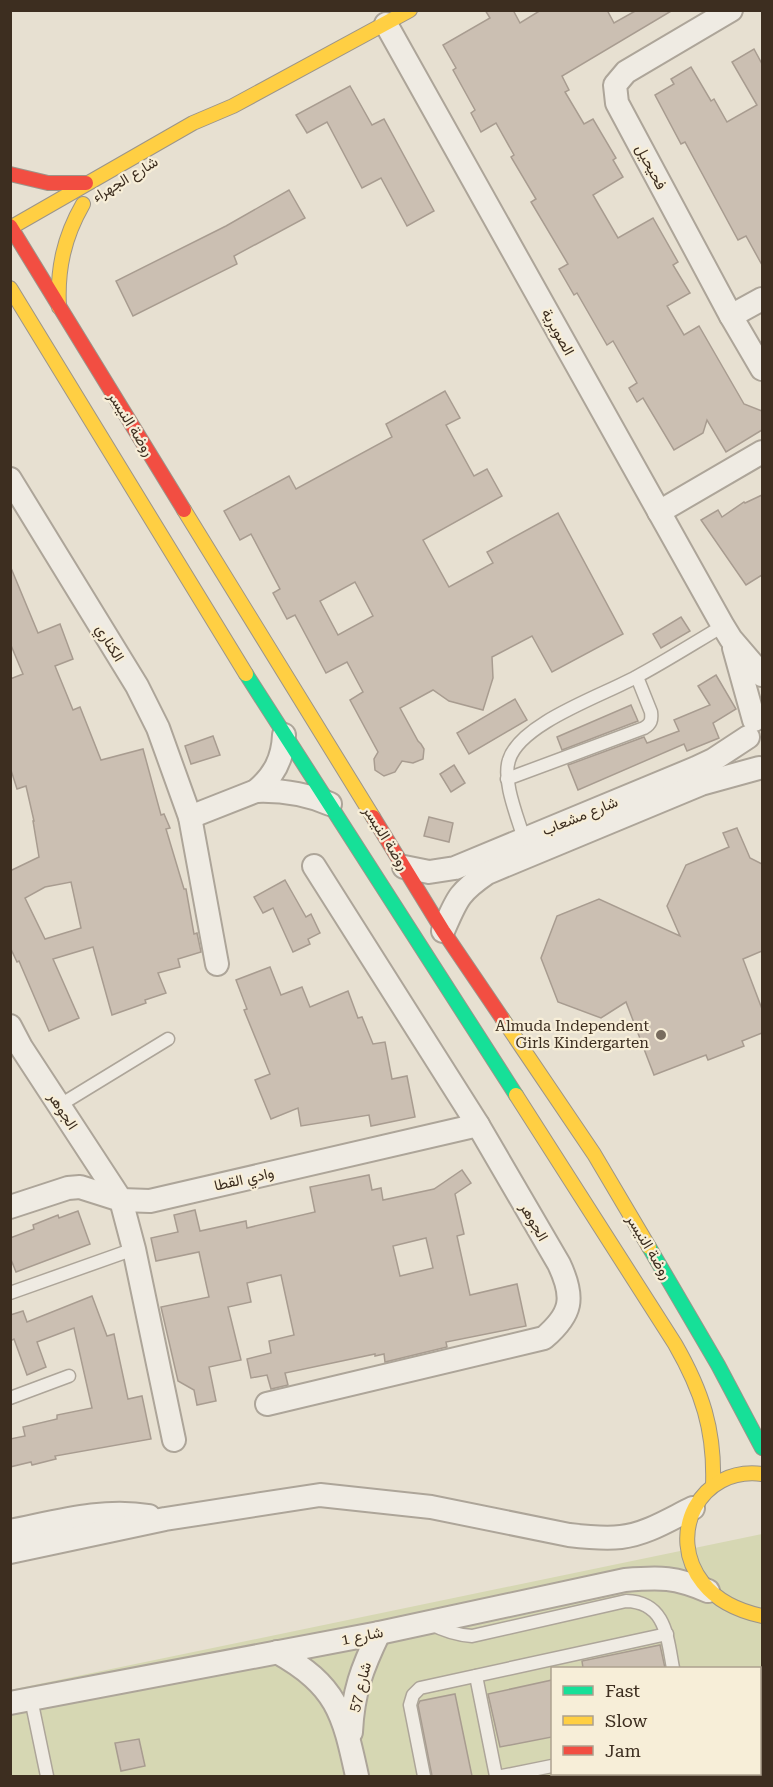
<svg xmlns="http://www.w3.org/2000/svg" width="773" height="1787" font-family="'Roboto Serif',Vazirmatn,serif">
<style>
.green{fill:#d6d7b3;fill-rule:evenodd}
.building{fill:#cbbfb2;stroke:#a89c90;stroke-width:1.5;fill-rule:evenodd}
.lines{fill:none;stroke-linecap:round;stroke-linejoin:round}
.lane-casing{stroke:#ada599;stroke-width:15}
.street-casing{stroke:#ada599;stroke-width:26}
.fast-casing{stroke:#9c958a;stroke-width:16}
.slow-casing{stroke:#9c958a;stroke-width:16}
.jam-casing{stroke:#9c958a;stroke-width:16}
.lane{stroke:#efebe3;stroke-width:12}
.street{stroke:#efebe3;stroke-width:22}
.fast{stroke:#16e098;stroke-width:14}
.slow{stroke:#ffcf43;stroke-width:14}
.jam{stroke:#f24e42;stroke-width:14}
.poi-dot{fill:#786c5e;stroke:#f7eed8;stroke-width:2}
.labels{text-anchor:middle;stroke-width:4.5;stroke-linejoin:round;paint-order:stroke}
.street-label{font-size:15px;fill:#3d2e20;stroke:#f7eed8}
.poi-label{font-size:15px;fill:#3d2e20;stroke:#f7eed8;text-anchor:end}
</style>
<rect width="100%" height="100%" fill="#e7e0d1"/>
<!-- green -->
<path class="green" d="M762,1534v242h-751l-1,-86zM552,1668h208v106h-208z"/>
<!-- building -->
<g class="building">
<polygon points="485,10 513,10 520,23 541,10 607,10 614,23 637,10 673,10 562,76 569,90 565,92 584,124 593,119 616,158 613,160 623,177 593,195 618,238 653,218 678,262 673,265 690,293 667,306 684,335 699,326 744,404 762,411 762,430 726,452 707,420 703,433 674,450 643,398 637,402 629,388 637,383 613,341 607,345 577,293 574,295 559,269 568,264 531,202 536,199 511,157 514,155 496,123 481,132 471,113 475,110 453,70 456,68 443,45 490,18"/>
<polygon points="754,49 762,64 762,265 746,236 738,240 685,142 681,144 655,95 674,84 671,79 691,67 711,101 714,99 727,122 757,105 732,62"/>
<polygon points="350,86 372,125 384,119 434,211 407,226 381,178 362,188 327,122 307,133 296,115"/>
<polygon points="289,190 305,218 234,256 237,264 133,316 116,281 226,226"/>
<path d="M445,391l15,27 -14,7 28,51 13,-7 15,27 -79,44 26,47 44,-24 -6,-11 71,-39 65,121 -71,38 -20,-36 -40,21 1,21 -10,32 -34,-9 -16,-11 -33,18 18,33 3,3 3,5 -1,10 -10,4 -11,-2 -7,11 -11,4 -9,-6 -1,-11 4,-7 -28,-52 13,-8 -16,-30 -21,11 -31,-58 -8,4 -14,-26 7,-4 -29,-55 -11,6 -16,-29 65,-35 7,13 96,-52 -6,-13zM355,582l18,34 -35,19 -18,-34z"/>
<polygon points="762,495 762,575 746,585 701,520 718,510 722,517 744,502 745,503"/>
<path d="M11,568l27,65 22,-9 13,35 -18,7 18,44 7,-3 21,53 42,-11 18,66 3,-1 6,14 -4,1 18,60h2l8,45 3,-1 4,19 -23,7 2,8 -22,6 8,20 -21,7 1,3 -34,12 -19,-68 -40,12 26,59 -30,13 -30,-70 -2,1 -7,-15v-79l2,2 27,-13 -6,-36h1l-8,-35 -9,3 -7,-22v-88l13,-5 -13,-31zM71,882l10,46 -36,11 -20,-41 20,-11z"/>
<polygon points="681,617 690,631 661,648 653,634"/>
<polygon points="716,675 736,709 713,723 719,738 687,751 684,744 578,790 568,765 644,737 647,743 650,742 679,731 674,720 710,705 698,686"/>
<polygon points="515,699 527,720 469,754 457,733"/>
<polygon points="631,705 638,721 562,750 557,737"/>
<polygon points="213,736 220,755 191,764 185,746"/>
<polygon points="454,765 465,783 451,792 440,774"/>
<polygon points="429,817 453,823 449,842 424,836"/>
<polygon points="737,828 750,858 762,864 762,951 743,959 762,1009 762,1033 742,1041 744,1046 708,1060 706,1055 654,1075 626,1002 601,1018 558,1002 541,958 557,916 599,899 680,936 667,906 686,865 729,847 723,833"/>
<polygon points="285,880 306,917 311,914 320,933 308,939 310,944 293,952 273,908 263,913 254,897"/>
<polygon points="270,967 281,995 302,987 310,1007 348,991 358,1018 362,1017 373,1044 385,1042 392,1079 407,1076 415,1117 371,1126 369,1115 301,1126 298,1108 271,1119 255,1080 270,1074 244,1010 247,1009 236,980"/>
<path d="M462,1170l9,13 -16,11 9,40 -7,2 13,59 47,-11 9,42 -80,16 1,5 -62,15 -1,-8 -9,2v-2l-90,19 3,12 -17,4 -4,-14 -16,3 -4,-19 24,-6 -2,-12 25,-6 -13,-60 -34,8 4,19 -23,5 13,53 -32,7 7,34 -19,4 -3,-15 -16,-9 -17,-74 48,-10 -10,-45 -43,9 -5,-23 27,-6 -4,-17 21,-5 5,21 46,-10 1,7 68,-16 -5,-25 59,-12 3,15 9,-2 2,12 51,-11zM426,1238l7,30 -33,8 -7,-30z"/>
<polygon points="78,1211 90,1244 16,1272 10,1257 10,1238 34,1229 33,1225 58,1215 59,1218"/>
<polygon points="92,1296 107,1336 114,1334 128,1399 142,1396 151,1439 55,1456 56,1459 32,1465 31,1462 10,1467 10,1439 25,1436 23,1427 57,1419 57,1415 92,1408 74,1328 37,1342 46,1367 27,1375 14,1339 10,1341 10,1315 23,1311 27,1322"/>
<polygon points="660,1645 665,1668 583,1668 582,1661"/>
<polygon points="552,1680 552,1737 500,1747 488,1694"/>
<polygon points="455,1694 472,1776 432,1776 418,1705 420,1701"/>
<polygon points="139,1739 145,1766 121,1771 115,1743"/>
</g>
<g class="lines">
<defs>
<g id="lane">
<path d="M507,779l137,-51c7,-4 8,-8 7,-16l-14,-35"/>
<path d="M524,839c-6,-21 -22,-58 -15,-79 11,-37 95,-65 127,-83 30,-16 58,-34 87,-51"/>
<polyline points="60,1105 168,1039"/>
<polyline points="10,1293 134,1249"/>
<polyline points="10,1398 69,1376"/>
<path d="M429,1623c15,8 27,12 43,13l154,-35c40,1 41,36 47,67"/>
<polyline points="476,1676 496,1776"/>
<polyline points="31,1699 47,1776"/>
<polyline points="736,1774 753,1774"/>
<polyline points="424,1776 410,1705 413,1695 420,1688 667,1634"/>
<polyline points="502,1776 552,1766"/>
</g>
<g id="street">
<polyline points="731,10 626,72 615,85 617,103 731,316 762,369"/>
<polyline points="386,24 723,626 731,639 762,675"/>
<polyline points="731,316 762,299"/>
<polyline points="10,479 137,686 158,728 190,817 217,964"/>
<polyline points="659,512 762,452"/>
<polyline points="734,648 754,720"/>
<path d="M256,791c27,-1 50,3 74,13"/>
<path d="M190,817l66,-26c18,-15 27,-32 28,-56"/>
<polyline points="404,867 429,872 455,868 696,768 713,760 748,737"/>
<path d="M443,931c14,-32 15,-38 44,-58l214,-89 58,-16"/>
<polyline points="10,1026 21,1047 121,1200 134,1249 174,1440"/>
<polyline points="10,1207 68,1188 80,1187 121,1200 150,1201 478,1125"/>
<path d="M267,1404l277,-66c28,-24 31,-40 15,-74l-81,-139 -164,-259"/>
<path d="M10,1531c46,-9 92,-23 139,-15"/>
<path d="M10,1552l155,-33 155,-24 111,12 138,28c17,2 35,4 52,2 26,-3 49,-18 72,-29"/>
<path d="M277,1652c60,34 66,60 80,124"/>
<path d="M10,1703l369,-70 246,-53c36,-3 50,-3 83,11"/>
<path d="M351,1732c2,-40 11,-64 28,-99"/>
</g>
<g id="fast">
<polyline points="246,674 516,1095"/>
<polyline points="649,1247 718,1365 762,1448"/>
</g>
<g id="slow">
<polyline points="10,228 193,123 233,106 410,10"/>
<polyline points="10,288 246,674"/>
<path d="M59,307c-2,-38 5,-70 24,-103"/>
<polyline points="184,510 373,817"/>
<polyline points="502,1018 594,1154 649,1247"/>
<path d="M516,1095l159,249c27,47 40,86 38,141"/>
<path d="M762,1474c-62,-8 -97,61 -59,109 15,19 36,28 59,33"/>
</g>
<g id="jam">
<polyline points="10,174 48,183 86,183"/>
<polyline points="10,226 184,510"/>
<polyline points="373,817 443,931 502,1018"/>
</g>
</defs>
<!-- lane casing -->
<use href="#lane" class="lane-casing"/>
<!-- street casing -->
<use href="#street" class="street-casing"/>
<!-- fast casing -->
<use href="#fast" class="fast-casing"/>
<!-- slow casing -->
<use href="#slow" class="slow-casing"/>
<!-- jam casing -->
<use href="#jam" class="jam-casing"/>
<!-- lane -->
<use href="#lane" class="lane"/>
<!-- street -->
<use href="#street" class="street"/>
<!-- fast -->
<use href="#fast" class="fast"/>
<!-- slow -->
<use href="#slow" class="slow"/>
<!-- jam -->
<use href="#jam" class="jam"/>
</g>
<!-- markers -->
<circle class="poi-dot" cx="661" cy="1035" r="6"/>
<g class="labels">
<!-- street labels -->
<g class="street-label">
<text transform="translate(651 167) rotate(62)" y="5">فحيحيل</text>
<text transform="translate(125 179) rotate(-31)" y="5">شارع الجهراء</text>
<text transform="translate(558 332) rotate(61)" y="5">الصويرية</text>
<text transform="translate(131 424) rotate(58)" y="5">روضة النيسر</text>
<text transform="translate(110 643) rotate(59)" y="5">الكناري</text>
<text transform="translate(580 816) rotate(-22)" y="5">شارع مشعاب</text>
<text transform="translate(386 838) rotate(58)" y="5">روضة النيسر</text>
<text transform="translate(63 1111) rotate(57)" y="5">الجوهر</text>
<text transform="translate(244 1179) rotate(-13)" y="5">وادي القطا</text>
<text transform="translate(534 1222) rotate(60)" y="5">الجوهر</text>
<text transform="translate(649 1247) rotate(59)" y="5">روضة النيسر</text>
<text transform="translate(362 1636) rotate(-11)" y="5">شارع 1</text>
<text transform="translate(360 1687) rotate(-75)" y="5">شارع 57</text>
</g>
<!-- poi labels -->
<g class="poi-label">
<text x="649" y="1031">Almuda Independent<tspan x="649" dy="17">Girls Kindergarten</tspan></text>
</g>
</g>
<!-- border -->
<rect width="773" height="1787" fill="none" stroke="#3d2e20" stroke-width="24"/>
<!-- legend -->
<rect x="551" y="1667" width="210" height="108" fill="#f7eed8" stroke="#ada18e" stroke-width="1.5"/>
<rect x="563" y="1686" width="30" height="9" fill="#16e098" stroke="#ada18e" stroke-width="1.5"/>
<text x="605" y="1697" font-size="18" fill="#3d2e20">Fast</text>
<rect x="563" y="1716" width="30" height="9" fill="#ffcf43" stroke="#ada18e" stroke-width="1.5"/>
<text x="605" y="1727" font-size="18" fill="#3d2e20">Slow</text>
<rect x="563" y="1746" width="30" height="9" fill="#f24e42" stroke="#ada18e" stroke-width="1.5"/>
<text x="605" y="1757" font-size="18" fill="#3d2e20">Jam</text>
</svg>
